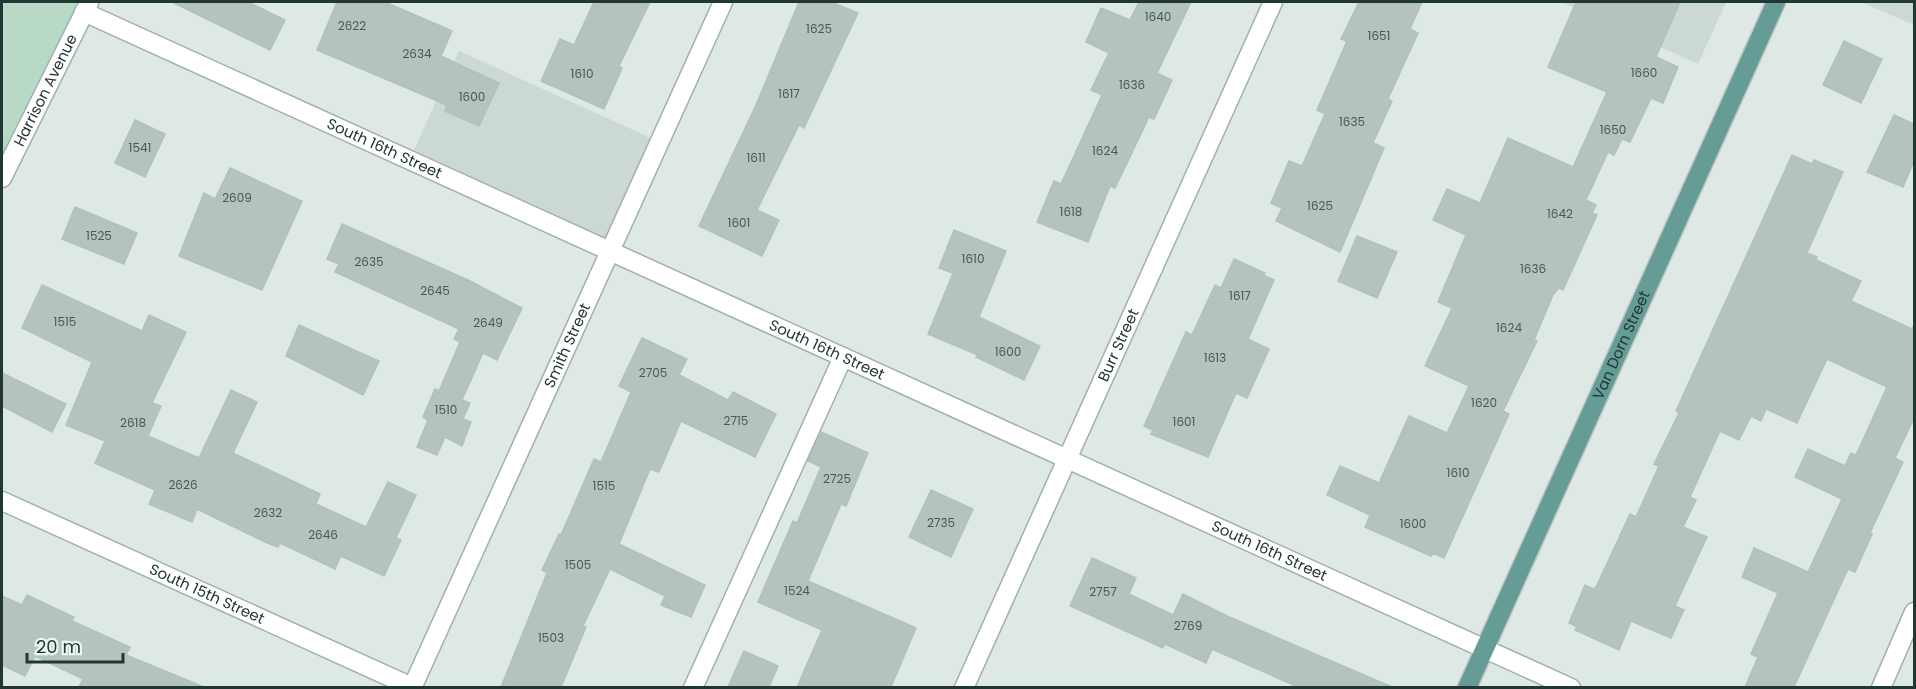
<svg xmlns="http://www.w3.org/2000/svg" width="1916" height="689" font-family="Poppins,sans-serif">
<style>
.built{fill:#ccd8d4}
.green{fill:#b8d9c5}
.building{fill:#b4c3be;stroke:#b1c2bd;stroke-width:1.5}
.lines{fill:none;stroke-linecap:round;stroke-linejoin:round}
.minor-casing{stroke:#a1b0ac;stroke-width:21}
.major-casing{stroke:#bcc3c2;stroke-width:21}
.minor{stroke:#fff;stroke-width:18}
.major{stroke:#659c95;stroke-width:18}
.labels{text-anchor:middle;stroke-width:4.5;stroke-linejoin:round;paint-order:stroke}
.number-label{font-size:12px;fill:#455a56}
.street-label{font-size:15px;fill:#203734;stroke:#eef6f3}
</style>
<rect width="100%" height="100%" fill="#dee9e5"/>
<!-- built -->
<g class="built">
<polygon points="1561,2 1726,2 1698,64"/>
<polygon points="1861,2 1914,2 1914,25"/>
<polygon points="459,51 660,142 611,252 409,161"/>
</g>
<!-- green -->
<polygon class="green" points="2,2 89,2 2,178"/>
<!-- building -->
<g class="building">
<polygon points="172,2 248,2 285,20 270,50"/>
<polygon points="337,2 385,2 452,31 441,56 499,83 479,126 445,111 447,105 317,50"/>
<polygon points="594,2 650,2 619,66 622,68 604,109 541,81 560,39 574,45"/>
<polygon points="799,2 831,2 858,13 804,128 799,125 757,210 779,220 762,256 699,226 756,105"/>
<polygon points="1139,2 1191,2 1157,73 1172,80 1154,119 1149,117 1115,188 1110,186 1088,242 1037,222 1054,181 1061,184 1102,95 1091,90 1109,53 1086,42 1101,8 1130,20"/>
<polygon points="1359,2 1422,2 1410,29 1418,33 1388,99 1392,101 1373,143 1384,148 1340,252 1276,221 1282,208 1271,203 1289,161 1302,166 1325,114 1317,110 1347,41 1341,39"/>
<polygon points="1576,2 1680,2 1656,57 1678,67 1663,103 1651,98 1630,142 1622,139 1614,155 1608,152 1586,200 1596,205 1592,213 1597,215 1563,290 1559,288 1553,295 1534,340 1537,341 1503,411 1509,414 1444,558 1433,553 1431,556 1365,527 1370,515 1327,495 1340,466 1379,483 1409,416 1447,433 1469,386 1425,366 1452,308 1438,302 1466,235 1433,220 1447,189 1480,203 1508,138 1573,167 1607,92 1548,67"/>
<polygon points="1844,41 1882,59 1861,103 1823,85"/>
<polygon points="1894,115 1914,124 1914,161 1903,187 1867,172"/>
<polygon points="135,120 165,134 145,177 115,163"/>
<polygon points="1792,155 1812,164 1814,160 1843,172 1807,253 1817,257 1816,260 1861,281 1851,301 1912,329 1914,325 1914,418 1895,458 1903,462 1870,533 1872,534 1855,572 1848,569 1794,687 1745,687 1758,657 1751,654 1778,593 1742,577 1754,548 1808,572 1842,499 1795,477 1808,449 1845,466 1851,453 1856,455 1887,387 1827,359 1797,423 1766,409 1761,421 1751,416 1739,440 1720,431 1690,497 1696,500 1683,527 1707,537 1675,606 1684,610 1671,638 1631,621 1619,650 1575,630 1577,627 1569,623 1585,585 1594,589 1597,585 1630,514 1636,517 1659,466 1654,464 1679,413 1676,411"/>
<polygon points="230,168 302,201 262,290 179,256 204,193 215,199"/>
<polygon points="75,207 137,233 124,264 62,239"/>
<polygon points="342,224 468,280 522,308 497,360 483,353 462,400 470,403 463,419 471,422 462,446 445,437 437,455 417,447 428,420 423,417 435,389 439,391 460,342 454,339 459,329 335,272 339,264 327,259"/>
<polygon points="954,230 1006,251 979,317 1040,346 1024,380 976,357 978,355 928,334 953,273 939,268"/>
<polygon points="1357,236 1397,252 1377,298 1338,281"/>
<polygon points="1234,259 1265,273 1263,275 1274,280 1248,339 1269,349 1247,398 1236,393 1208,457 1151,434 1153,430 1144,426 1186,332 1192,335 1215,285 1221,288"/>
<polygon points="42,285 142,331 149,315 186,332 152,403 161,406 148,436 199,458 231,390 257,402 233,453 320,494 316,504 366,527 388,482 416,495 396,538 401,540 384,576 341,556 335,569 280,543 278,547 265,542 197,509 192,522 149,504 155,490 95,463 105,441 66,425 92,362 22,328"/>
<polygon points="299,325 379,361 363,395 286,356"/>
<polygon points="642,338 687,359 679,375 728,400 733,392 776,414 755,457 681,421 659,472 650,469 619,544 705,585 691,617 661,605 665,596 610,569 583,626 586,627 561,687 501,687 547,573 542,570 559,534 561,535 594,459 601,462 631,392 619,386"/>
<polygon points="2,373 66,404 52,432 2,406"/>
<polygon points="821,432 868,453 846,506 841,504 808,581 916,628 891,687 797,687 822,630 758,602 793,521 797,523 821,467 808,461"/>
<polygon points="931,490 973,509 951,557 909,537"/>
<polygon points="1092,558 1136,578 1129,594 1173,615 1183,594 1227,616 1392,687 1298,687 1212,649 1206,663 1165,644 1163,648 1070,606"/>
<polygon points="27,595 74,617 72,621 130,647 126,655 204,687 79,687 83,679 35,656 25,676 2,665 2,596 22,605"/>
<polygon points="744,651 778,666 769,687 728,687"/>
</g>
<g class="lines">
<defs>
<g id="minor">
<path id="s1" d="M84,12l1487,676"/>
<path id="s2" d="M2,178l87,-175"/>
<path id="s3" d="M2,501l410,186"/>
<path id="s4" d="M412,688l311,-686"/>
<polyline points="693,688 843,357"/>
<path id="s5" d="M964,688l309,-686"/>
<polyline points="1881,688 1914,612"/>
</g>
<g id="major">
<path id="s6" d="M1467,688l309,-686"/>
</g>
</defs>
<!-- minor casing -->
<use href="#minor" class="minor-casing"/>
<!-- major casing -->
<use href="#major" class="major-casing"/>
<!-- minor -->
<use href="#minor" class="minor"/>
<!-- major -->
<use href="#major" class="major"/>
</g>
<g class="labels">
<!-- number labels -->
<g class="number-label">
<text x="1158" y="21">1640</text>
<text x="352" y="30">2622</text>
<text x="819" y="33">1625</text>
<text x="1379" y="40">1651</text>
<text x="417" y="58">2634</text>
<text x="1644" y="77">1660</text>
<text x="582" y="78">1610</text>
<text x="1132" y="89">1636</text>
<text x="789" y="98">1617</text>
<text x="472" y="101">1600</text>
<text x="1352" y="126">1635</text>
<text x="1613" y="134">1650</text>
<text x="140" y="152">1541</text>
<text x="1105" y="155">1624</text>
<text x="756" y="162">1611</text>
<text x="237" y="202">2609</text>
<text x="1320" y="210">1625</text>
<text x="1071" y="216">1618</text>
<text x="1560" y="218">1642</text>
<text x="739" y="227">1601</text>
<text x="99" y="240">1525</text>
<text x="973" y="263">1610</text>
<text x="369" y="266">2635</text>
<text x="1533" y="273">1636</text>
<text x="435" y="295">2645</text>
<text x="1240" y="300">1617</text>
<text x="65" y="326">1515</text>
<text x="488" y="327">2649</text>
<text x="1509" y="332">1624</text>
<text x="1008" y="356">1600</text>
<text x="1215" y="362">1613</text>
<text x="653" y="377">2705</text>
<text x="1484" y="407">1620</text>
<text x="446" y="414">1510</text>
<text x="736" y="425">2715</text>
<text x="1184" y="426">1601</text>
<text x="133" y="427">2618</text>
<text x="1458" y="477">1610</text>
<text x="837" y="483">2725</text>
<text x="183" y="489">2626</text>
<text x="604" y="490">1515</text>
<text x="268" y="517">2632</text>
<text x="941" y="527">2735</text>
<text x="1413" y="528">1600</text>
<text x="323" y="539">2646</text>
<text x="578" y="569">1505</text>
<text x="797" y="595">1524</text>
<text x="1103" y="596">2757</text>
<text x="1188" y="630">2769</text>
<text x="551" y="642">1503</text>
</g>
<!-- street labels -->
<g class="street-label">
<text dy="5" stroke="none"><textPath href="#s2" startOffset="98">Harrison Avenue</textPath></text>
<text dy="5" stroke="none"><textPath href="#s1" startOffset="330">South 16th Street</textPath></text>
<text dy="5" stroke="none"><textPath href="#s5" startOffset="376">Burr Street</textPath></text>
<text dy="5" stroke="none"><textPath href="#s4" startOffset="376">Smith Street</textPath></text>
<text dy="5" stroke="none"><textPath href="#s6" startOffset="376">Van Dorn Street</textPath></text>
<text dy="5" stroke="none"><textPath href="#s1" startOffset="816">South 16th Street</textPath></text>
<text dy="5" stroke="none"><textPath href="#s1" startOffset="1302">South 16th Street</textPath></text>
<text dy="5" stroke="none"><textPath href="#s3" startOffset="225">South 15th Street</textPath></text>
</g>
</g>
<!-- border -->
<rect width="1916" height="689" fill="none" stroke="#203734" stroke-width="6"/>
<!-- scale -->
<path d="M27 653v9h96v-9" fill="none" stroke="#203734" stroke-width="3"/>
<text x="36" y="653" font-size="18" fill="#203734" stroke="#eef6f3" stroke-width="4.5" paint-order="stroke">20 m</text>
</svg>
